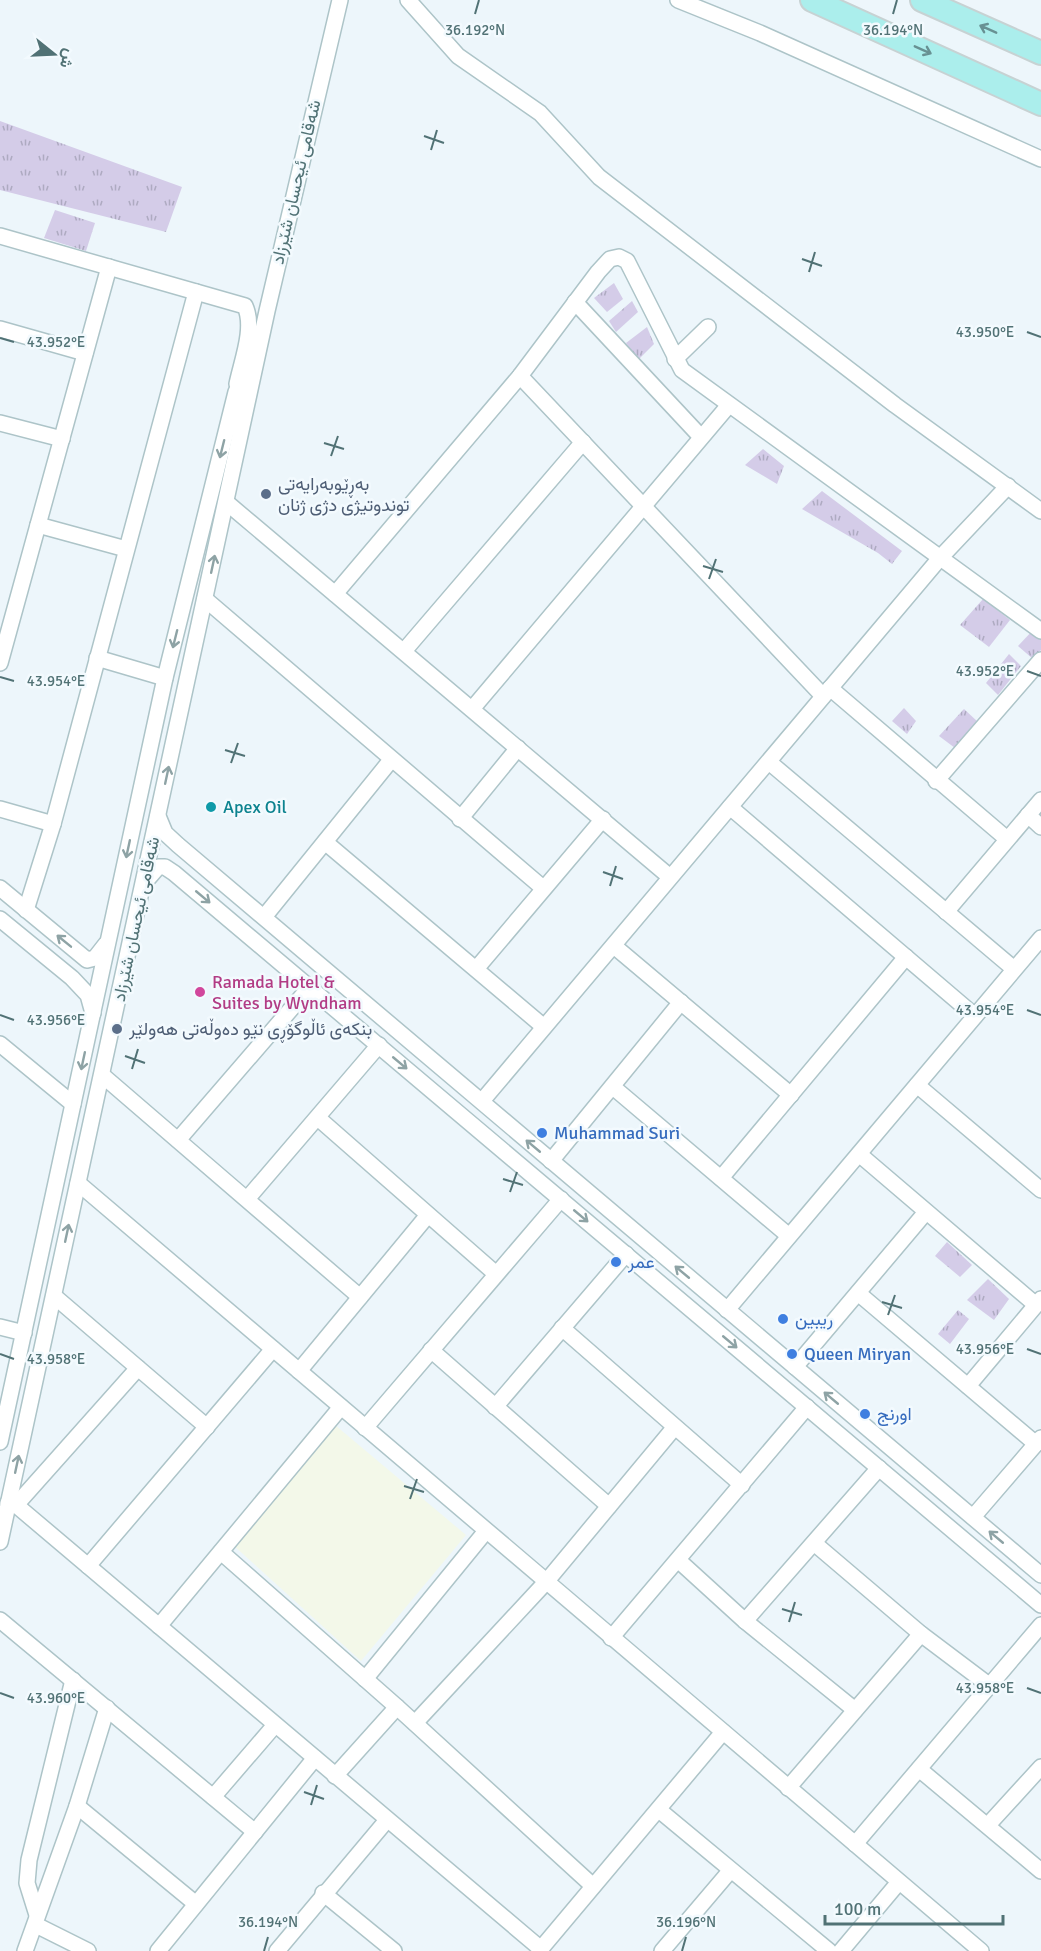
<svg xmlns="http://www.w3.org/2000/svg" width="1041" height="1951" font-family="Signika,Vazirmatn,sans-serif">
<style>
.education{fill:#f3f8e9}
.grass{fill:url(#grass-tufts)}
.lines{fill:none;stroke-linecap:round;stroke-linejoin:round}
.minor-casing{stroke:#adc4c8;stroke-width:18}
.highway-casing{stroke:#c7d2d3;stroke-width:26}
.minor{stroke:#fff;stroke-width:15}
.highway{stroke:#abeeec;stroke-width:22}
.oneway{stroke:#689193}
.oneway2{stroke:#8ea3a5}
.ticks{fill:none;stroke:#517275;stroke-width:2}
.service-dot{fill:#5c6f8a;stroke:#f3fafe;stroke-width:2}
.culture-dot{fill:#0f9aa8;stroke:#f3fafe;stroke-width:2}
.hotel-dot{fill:#d1479c;stroke:#f3fafe;stroke-width:2}
.shop-dot{fill:#3f7fe0;stroke:#f3fafe;stroke-width:2}
.labels{text-anchor:middle;stroke-width:5;stroke-linejoin:round;paint-order:stroke}
.street-label{font-size:18px;fill:#517275;stroke:#f3fafe}
.service-label{font-size:18px;fill:#4e5e75;stroke:#f3fafe;text-anchor:start}
.culture-label{font-size:18px;fill:#0d838f;stroke:#f3fafe;text-anchor:start}
.hotel-label{font-size:18px;fill:#b23c85;stroke:#f3fafe;text-anchor:start}
.shop-label{font-size:18px;fill:#366cbe;stroke:#f3fafe;text-anchor:start}
.ticks-label{font-size:15px;text-anchor:middle;fill:#517275;stroke:#f3fafe;stroke-width:5;stroke-linejoin:round;paint-order:stroke}
</style>
<defs>
<pattern id="grass-tufts" width="24" height="20" patternUnits="userSpaceOnUse" patternTransform="scale(1.5)"><rect width="24" height="20" fill="#d4cce8"/><path d="M3 7l-1-3M5 7V3M7 7l1-3M15 17l-1-3M17 17v-4M19 17l1-3" fill="none" stroke="#aeaac1"/></pattern>
</defs>
<rect width="100%" height="100%" fill="#edf6fb"/>
<!-- education -->
<polygon class="education" points="335,1425 466,1535 361,1661 233,1545"/>
<!-- grass -->
<g class="grass">
<polygon points="0,121 182,187 166,232 0,190"/>
<polygon points="55,210 95,223 86,251 44,238"/>
<polygon points="614,283 623,299 607,312 594,298"/>
<polygon points="632,301 638,312 616,332 609,321"/>
<polygon points="647,327 654,344 638,360 626,343"/>
<polygon points="763,449 784,466 777,484 745,465"/>
<polygon points="822,491 902,551 892,564 878,553 802,509"/>
<polygon points="983,599 1010,620 989,647 960,625"/>
<polygon points="1034,629 1041,635 1041,650 1033,659 1018,646"/>
<polygon points="1009,654 1021,666 998,695 986,683"/>
<polygon points="904,708 916,721 907,734 892,721"/>
<polygon points="964,709 978,722 955,748 939,736"/>
<polygon points="947,1242 972,1265 960,1277 935,1256"/>
<polygon points="988,1279 1009,1299 994,1320 967,1300"/>
<polygon points="958,1310 969,1319 950,1344 938,1334"/>
</g>
<g class="lines">
<defs>
<g id="minor">
<polyline points="408,0 458,56 540,113 599,177 895,405 1041,511"/>
<polyline points="678,0 760,33 1041,159"/>
<path d="M0,236l245,70c10,22 -3,54 -8,78"/>
<polyline points="575,302 701,437"/>
<polyline points="0,329 85,353"/>
<polyline points="675,359 708,327"/>
<polyline points="520,376 823,696"/>
<polyline points="0,423 62,439"/>
<polyline points="226,502 670,877"/>
<polyline points="38,525 126,549"/>
<polyline points="335,594 520,376 598,272 610,259 619,257 627,261 682,370 1041,631"/>
<polyline points="205,599 543,888"/>
<polyline points="404,651 583,442"/>
<polyline points="97,658 165,678"/>
<polyline points="0,663 109,267"/>
<polyline points="830,688 1007,839"/>
<polyline points="472,709 729,405"/>
<polyline points="769,762 1014,969"/>
<polyline points="936,781 1041,660"/>
<polyline points="730,807 975,1016"/>
<polyline points="0,809 53,824"/>
<polyline points="1028,815 1041,827"/>
<polyline points="158,816 165,833 178,845 1041,1575"/>
<polyline points="460,819 518,748"/>
<polyline points="325,842 544,1027"/>
<polyline points="145,882 158,867 165,867 174,873 1041,1605"/>
<polyline points="0,888 87,960 95,958 106,944"/>
<polyline points="26,910 53,824 196,292"/>
<polyline points="946,912 1041,800"/>
<polyline points="264,917 391,760"/>
<polyline points="0,919 72,978 88,995 93,1013"/>
<polyline points="614,946 791,1095"/>
<polyline points="476,969 603,819"/>
<polyline points="0,1044 73,1104"/>
<polyline points="102,1075 360,1297"/>
<polyline points="917,1085 1041,1190"/>
<polyline points="613,1087 789,1236"/>
<polyline points="482,1101 940,558 1008,486"/>
<polyline points="318,1118 496,1274"/>
<polyline points="178,1140 310,987"/>
<polyline points="859,1154 1036,1305"/>
<polyline points="551,1161 681,1002"/>
<polyline points="721,1178 906,957"/>
<polyline points="78,1183 981,1951"/>
<polyline points="248,1198 379,1045"/>
<polyline points="858,1293 1036,1444"/>
<polyline points="54,1296 207,1427"/>
<polyline points="727,1310 1041,938"/>
<polyline points="0,1327 24,1333"/>
<polyline points="562,1328 742,1485"/>
<polyline points="431,1350 609,1506"/>
<polyline points="795,1367 926,1212"/>
<polyline points="299,1371 428,1215"/>
<polyline points="968,1386 1041,1299"/>
<polyline points="495,1407 626,1254"/>
<polyline points="365,1428 561,1199"/>
<polyline points="0,1442 165,678 236,392 244,375 253,367"/>
<polyline points="8,1503 16,1505 541,1949"/>
<polyline points="16,1505 138,1368"/>
<polyline points="973,1517 1041,1438"/>
<polyline points="0,1542 267,311 340,0"/>
<polyline points="814,1543 921,1634 990,1686"/>
<polyline points="221,1552 397,1707 593,1886"/>
<polyline points="678,1560 745,1621 855,1710"/>
<polyline points="88,1566 273,1349"/>
<polyline points="0,1620 255,1832"/>
<polyline points="745,1621 879,1468"/>
<polyline points="159,1626 341,1407"/>
<polyline points="611,1638 807,1407"/>
<polyline points="365,1679 486,1531"/>
<polyline points="415,1723 546,1582 674,1428"/>
<polyline points="919,1769 1041,1871"/>
<polyline points="335,1776 397,1707"/>
<polyline points="788,1788 921,1634"/>
<polyline points="213,1797 275,1725"/>
<polyline points="77,1806 196,1904"/>
<polyline points="659,1810 829,1951"/>
<polyline points="988,1825 1041,1767"/>
<polyline points="855,1844 1041,1625"/>
<polyline points="323,1893 394,1951"/>
<polyline points="37,1915 27,1883 29,1860 73,1680"/>
<polyline points="36,1925 88,1951"/>
<polyline points="25,1951 77,1806 107,1708"/>
<polyline points="158,1951 315,1758"/>
<polyline points="277,1951 387,1820"/>
<polyline points="539,1951 723,1732"/>
<polyline points="662,1951 730,1871"/>
<polyline points="841,1951 899,1882"/>
</g>
<g id="highway">
<polyline points="812,0 1041,104"/>
<polyline points="922,0 1041,53"/>
</g>
</defs>
<!-- minor casing -->
<use href="#minor" class="minor-casing"/>
<!-- highway casing -->
<use href="#highway" class="highway-casing"/>
<!-- minor -->
<use href="#minor" class="minor"/>
<!-- highway -->
<use href="#highway" class="highway"/>
</g>
<!-- one-way arrows -->
<defs><path id="oneway-shaft" d="M-6 0H5M1.5-3L5.5 0L1.5 3" fill="none" stroke-width="1.6" stroke-linecap="round" stroke-linejoin="round" transform="scale(1.5)"/></defs>
<g class="oneway">
<use href="#oneway-shaft" transform="translate(988 29) rotate(-156)"/>
<use href="#oneway-shaft" transform="translate(923 50) rotate(24)"/>
</g>
<g class="oneway2">
<use href="#oneway-shaft" transform="translate(222 449) rotate(104)"/>
<use href="#oneway-shaft" transform="translate(213 564) rotate(-78)"/>
<use href="#oneway-shaft" transform="translate(175 639) rotate(104)"/>
<use href="#oneway-shaft" transform="translate(167 775) rotate(-78)"/>
<use href="#oneway-shaft" transform="translate(128 849) rotate(102)"/>
<use href="#oneway-shaft" transform="translate(203 897) rotate(40)"/>
<use href="#oneway-shaft" transform="translate(64 941) rotate(-141)"/>
<use href="#oneway-shaft" transform="translate(83 1061) rotate(102)"/>
<use href="#oneway-shaft" transform="translate(400 1063) rotate(40)"/>
<use href="#oneway-shaft" transform="translate(533 1146) rotate(-140)"/>
<use href="#oneway-shaft" transform="translate(581 1216) rotate(40)"/>
<use href="#oneway-shaft" transform="translate(67 1233) rotate(-78)"/>
<use href="#oneway-shaft" transform="translate(682 1272) rotate(-140)"/>
<use href="#oneway-shaft" transform="translate(730 1342) rotate(40)"/>
<use href="#oneway-shaft" transform="translate(831 1398) rotate(-140)"/>
<use href="#oneway-shaft" transform="translate(17 1464) rotate(-78)"/>
<use href="#oneway-shaft" transform="translate(996 1537) rotate(-140)"/>
</g>
<!-- ticks -->
<path class="ticks" d="M475,14l4,-14M893,14l4,-14M424,136l20,7M431,150l6,-20M802,259l20,7M809,272l6,-20M1027,332l14,5M0,338l14,4M324,443l20,6M331,456l7,-20M703,566l20,6M709,579l7,-20M1027,671l14,5M0,677l14,4M225,750l20,6M231,763l7,-20M603,872l20,7M610,886l6,-20M1027,1010l14,5M0,1015l14,5M125,1056l20,7M132,1069l6,-20M503,1179l20,6M510,1192l7,-20M882,1302l20,6M888,1315l7,-20M1027,1349l14,5M0,1354l14,5M404,1486l20,6M410,1499l7,-20M782,1609l20,6M789,1622l6,-20M1027,1688l14,5M0,1693l14,5M304,1792l20,7M311,1805l6,-20M264,1951l4,-14M682,1951l4,-14"/>
<!-- markers -->
<g class="service-dot">
<circle cx="266" cy="494" r="6"/>
<circle cx="117" cy="1029" r="6"/>
</g>
<circle class="culture-dot" cx="211" cy="807" r="6"/>
<circle class="hotel-dot" cx="200" cy="992" r="6"/>
<g class="shop-dot">
<circle cx="542" cy="1133" r="6"/>
<circle cx="616" cy="1262" r="6"/>
<circle cx="783" cy="1319" r="6"/>
<circle cx="792" cy="1354" r="6"/>
<circle cx="865" cy="1414" r="6"/>
</g>
<g class="labels">
<!-- street labels -->
<g class="street-label">
<text transform="translate(296 182) rotate(-77)" y="6">شەقامی ئیحسان شێرزاد</text>
<text transform="translate(136 919) rotate(-78)" y="6">شەقامی ئیحسان شێرزاد</text>
</g>
<!-- service labels -->
<g class="service-label">
<text x="278" y="490">بەڕێوبەرایەتی<tspan x="278" dy="21">توندوتیژی دژی ژنان</tspan></text>
<text x="129" y="1035">بنکەی ئاڵوگۆڕی نێو دەوڵەتی هەولێر</text>
</g>
<!-- culture labels -->
<g class="culture-label">
<text x="223" y="813">Apex Oil</text>
</g>
<!-- hotel labels -->
<g class="hotel-label">
<text x="212" y="988">Ramada Hotel &amp;<tspan x="212" dy="21">Suites by Wyndham</tspan></text>
</g>
<!-- shop labels -->
<g class="shop-label">
<text x="554" y="1139">Muhammad Suri</text>
<text x="628" y="1268">عمر</text>
<text x="795" y="1325">ريبين</text>
<text x="804" y="1360">Queen Miryan</text>
<text x="877" y="1420">اورنج</text>
</g>
</g>
<g class="ticks-label">
<text x="475" y="35">36.192°N</text>
<text x="893" y="35">36.194°N</text>
<text x="985" y="337">43.950°E</text>
<text x="56" y="347">43.952°E</text>
<text x="985" y="676">43.952°E</text>
<text x="56" y="686">43.954°E</text>
<text x="985" y="1015">43.954°E</text>
<text x="56" y="1025">43.956°E</text>
<text x="985" y="1354">43.956°E</text>
<text x="56" y="1364">43.958°E</text>
<text x="985" y="1693">43.958°E</text>
<text x="56" y="1703">43.960°E</text>
<text x="268" y="1927">36.194°N</text>
<text x="686" y="1927">36.196°N</text>
</g>
<!-- north arrow -->
<g transform="translate(54 54) rotate(108)" stroke="#f3fafe" stroke-width="4.5" paint-order="stroke">
<path d="M0-4.5L10 22L0 15L-10 22Z" fill="#517275"/>
<text y="-9" font-size="16" font-weight="bold" text-anchor="middle" fill="#517275">ش</text>
</g>
<!-- scale -->
<path d="M825 1915v9h178v-9" fill="none" stroke="#517275" stroke-width="3"/>
<text x="834" y="1915" font-size="18" fill="#517275" stroke="#f3fafe" stroke-width="4.5" paint-order="stroke">100 m</text>
</svg>
